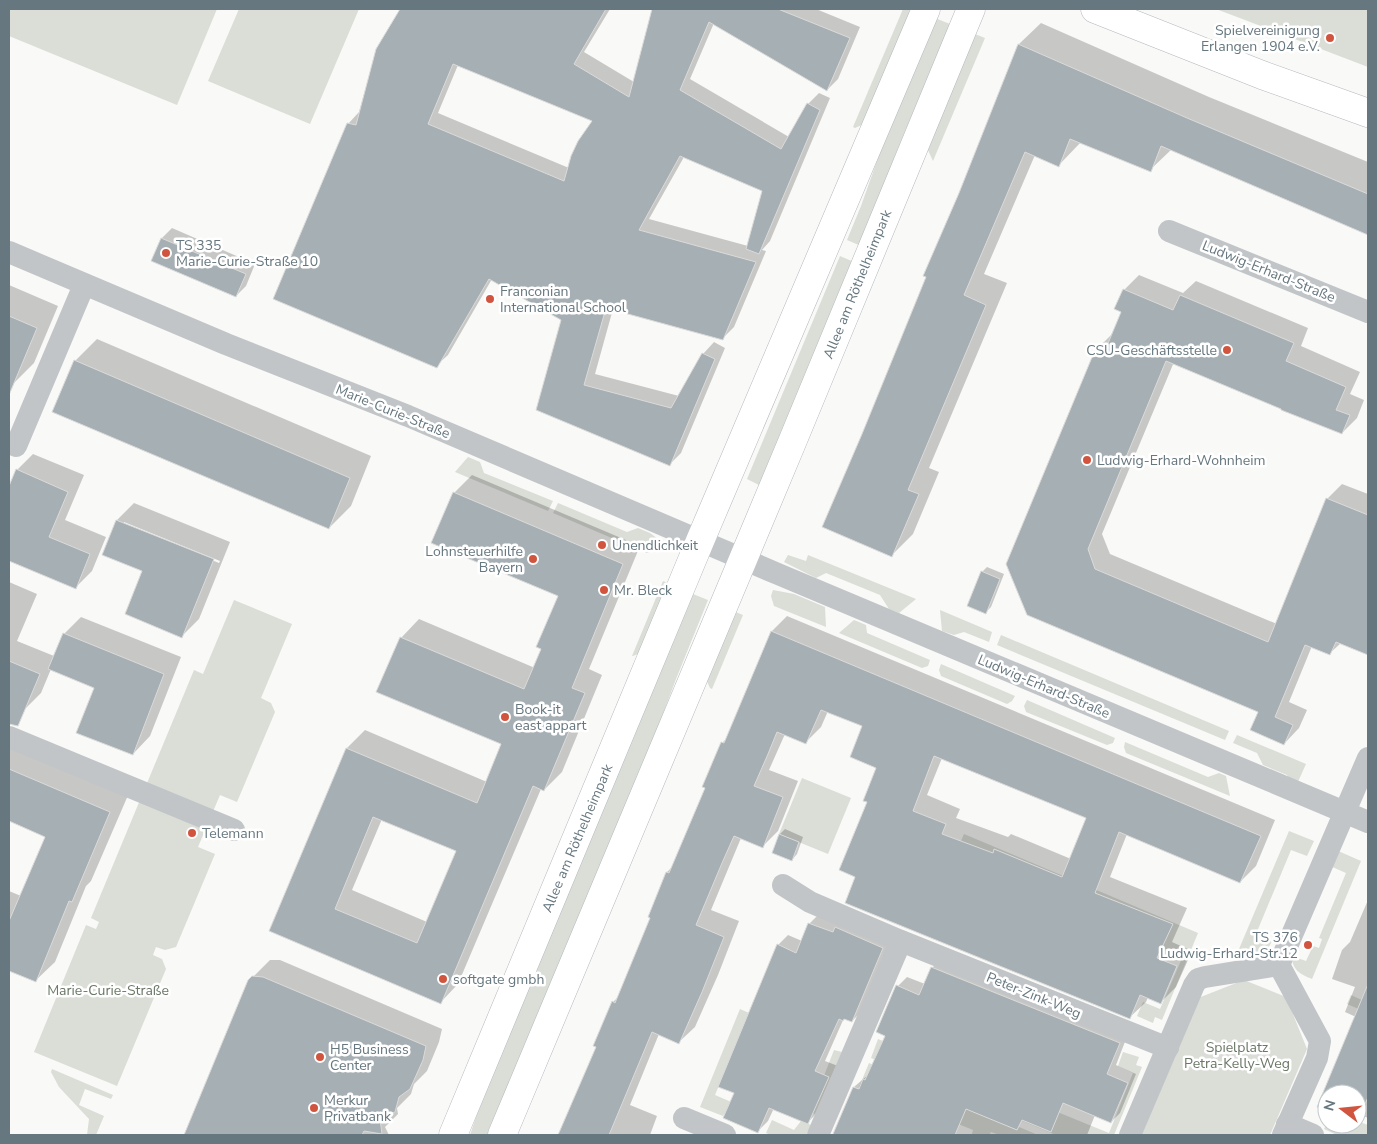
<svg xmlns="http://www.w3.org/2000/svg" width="1377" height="1144" font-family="'Nunito Sans',sans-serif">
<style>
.green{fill:#daded7}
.shadow{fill:#0003;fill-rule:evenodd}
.building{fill:#a6afb3;stroke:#dbdbd9;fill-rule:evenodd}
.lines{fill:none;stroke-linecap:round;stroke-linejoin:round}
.secondary-casing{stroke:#b3b9bd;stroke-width:29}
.street{stroke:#c1c5c8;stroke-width:22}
.secondary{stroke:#fff;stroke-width:28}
.poi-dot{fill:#d1543f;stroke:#fff;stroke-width:2}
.labels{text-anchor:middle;stroke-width:5;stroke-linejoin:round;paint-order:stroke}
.poi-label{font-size:14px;fill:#66777f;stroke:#fff;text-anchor:start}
.street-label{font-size:14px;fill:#66777f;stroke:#fff}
.park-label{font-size:14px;fill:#6a7866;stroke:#fff}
</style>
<rect width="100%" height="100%" fill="#f9f9f7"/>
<!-- green -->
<g class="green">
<polygon points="9,9 217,9 177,105 9,36"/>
<polygon points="239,9 359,9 310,124 208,81"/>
<polygon points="903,9 910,9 906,28 866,123 855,128 853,127"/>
<polygon points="1216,9 1368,9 1368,67"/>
<polygon points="935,18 950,24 898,148 861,246 847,240 861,206 882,147"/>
<polygon points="975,34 985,38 933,161 927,148"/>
<polygon points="840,256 854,262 761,486 747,479"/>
<polygon points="468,457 480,462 484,473 553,501 548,511 455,472"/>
<polygon points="558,503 627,532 638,528 650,533 662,542 658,549 647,553 553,513"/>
<polygon points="788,555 806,561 808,555 916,599 899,613 889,609 880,595 826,573 816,578 784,562"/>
<polygon points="663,581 673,585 645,651 633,656 632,656"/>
<polygon points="773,590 794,594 825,607 826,627 774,606 771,596"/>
<polygon points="693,594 708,600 676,679 650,748 488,1135 470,1135 482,1099"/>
<polygon points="234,600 292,624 261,698 271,703 275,712 237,802 220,795 198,847 215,854 176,947 165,950 156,947 153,955 162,959 166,969 117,1086 34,1052 86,925 96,929 99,922 91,918 194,670 203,674"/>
<polygon points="940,610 992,632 989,642 964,632 954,635 942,631"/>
<polygon points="733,611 743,615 712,689 710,688 705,677"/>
<polygon points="854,620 866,625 867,633 930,660 928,666 922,668 839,633"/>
<polygon points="1001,635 1229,731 1225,740 997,645"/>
<polygon points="941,664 1015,696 1012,701 1007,704 941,676 939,670"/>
<polygon points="1027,700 1115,738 1113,743 1107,745 1026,712 1024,706"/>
<polygon points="1237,735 1306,764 1297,784 1289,780 1287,775 1263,765 1257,753 1233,743"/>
<polygon points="1125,742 1208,777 1219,773 1226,776 1230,796 1126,753 1124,747"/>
<polygon points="802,778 851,798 828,854 779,834"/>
<path d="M1289,831l25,10 -7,15 -16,-6 -35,84 16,7c-8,18 -18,14 -33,8z"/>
<polygon points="964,834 1198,933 1162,1020 1155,1017 1153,1023 1137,1016 1143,1002 1160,1009 1183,956 1091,918 954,857"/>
<path d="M1336,850l25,11 -49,118c-12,-5 -20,-9 -20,-23l14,5 7,-15 6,2 3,-9 -3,-1 27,-65 -16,-7z"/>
<polygon points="1244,980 1286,997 1307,1049 1270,1135 1136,1135 1193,1000"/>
<polygon points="1351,995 1368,1003 1368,1013 1347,1004"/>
<polygon points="740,1009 804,1037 743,1028 715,1095 736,1104 731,1117 724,1114 723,1116 700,1107"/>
<polygon points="878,1039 1109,1133 1133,1073 1118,1066 1123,1052 1139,1057 1136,1065 1142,1067 1114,1135 1056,1135 871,1058"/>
<polygon points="834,1050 842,1052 815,1114 810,1112"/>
<polygon points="869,1063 1038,1135 1000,1135 991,1132 989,1135 972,1134 973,1130 946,1119 859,1087"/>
<polygon points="52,1069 113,1095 111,1099 85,1089 79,1105 104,1116 96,1135 87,1135 89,1119 59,1087 51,1072"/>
<polygon points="772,1120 794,1130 801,1121 811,1125 806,1135 771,1135 766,1133"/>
<polygon points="1360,1122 1368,1125 1368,1135 1337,1135 1324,1129 1327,1123 1351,1124 1358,1127"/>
</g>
<!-- shadow -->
<g class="shadow">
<path d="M401,9h209l-26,43 50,30 19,-73h163l44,18 -22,52 -11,11 -113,-67 -24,56 99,58 19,-33 11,-11 11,5 -60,143 -8,9 4,1 -32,76 -11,11 -110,-29 -18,65 84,22 24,-42 11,-12 11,6 -44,105 -11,11 -132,-55 24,-90 -70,-40 -44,76 -12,11 -88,-242 11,-12 18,-63zM458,65l136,56 -25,47 -131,-55zM684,157l80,33 -16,56 -99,-27z"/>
<polygon points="1041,23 1209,97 1368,162 1368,227 1363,231 1172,149 1150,170 1081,142 1059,165 1035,155 984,274 1007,283 929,468 939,472 913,534 891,556 863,435 1019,44"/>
<polygon points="172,228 255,264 246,286 236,296 153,260 162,238"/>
<polygon points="1139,275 1183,293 1196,281 1308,328 1301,346 1360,372 1350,394 1364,400 1357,418 1342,433 1174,362 1102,534 1110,554 1277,624 1327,499 1342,484 1368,494 1368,654 1341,643 1330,653 1312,646 1289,702 1307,710 1299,728 1284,744 1260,712 1008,564 1096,350 1111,335 1123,311 1124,290"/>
<polygon points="9,285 58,306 34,363 12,385 9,383"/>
<polygon points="97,339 371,456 351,506 329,528 75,361"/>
<polygon points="33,454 84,475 65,520 106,537 92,571 75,588 9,560 9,489 17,470"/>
<path d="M472,475l168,71 -51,123 13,6 -40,97 -18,18 -3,-1 -83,195 -18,19 -170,-72 77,-183 18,-18 122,52 16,-38 -102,-106 18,-19 116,49 25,-72 -106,-103zM382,819l75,31 -30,72 -75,-32z"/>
<path d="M134,503l96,39 -31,77 -17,17 -38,-66 -40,-16 13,-34zM124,522l96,39 -1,2 -95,-39z"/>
<polygon points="987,567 1004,574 991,607 986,612 982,572"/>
<polygon points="9,582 37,594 17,641 54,656 64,634 81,617 181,657 150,736 133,754 96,687 51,669 41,693 24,710 9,704"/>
<path d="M787,616l488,204 -19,46 -16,16 -113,-48 -17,43 77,31 -15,34 20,9 -16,36 -15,15 -13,-5 -2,5 -16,15 -273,-141 11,-74 10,-34 -14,-42 -36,-15 -7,16 -16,16 -20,-9 -16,36 29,11 -20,50 -16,16 -21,-9 -30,72 28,11 -21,54 -23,52 -16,15 -20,-8 -29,71 27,11 -7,19h-93l7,-9 33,-79 16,-45 7,-7 32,-78 15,-45 6,-6 33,-78 16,-45 6,-6 44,-106zM942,758l145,59 -16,42 -60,-25 -3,3 -52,-19 4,-9 -33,-14z"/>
<polygon points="9,741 129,793 91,881 86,886 55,962 35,981 9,970 9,891 21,896 47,836 9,820"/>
<polygon points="785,829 803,837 797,854 792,860 773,852 780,834"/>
<polygon points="1368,900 1368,1118 1363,1116 1357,1122 1357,1094 1327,1094 1327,1110 1319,1107 1356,1017 1345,1012 1355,987 1332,979 1342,950 1350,942"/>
<polygon points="820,913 893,937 862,1011 852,1021 844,1018 825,1061 838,1066 818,1112 808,1122 774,1108 768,1121 758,1131 735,1092 778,945 788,935 802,941 809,924"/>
<polygon points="941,959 1128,1034 1116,1065 1136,1074 1120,1113 1111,1122 1095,1115 1087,1135 834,1135 854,1087 869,1074 886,1035 898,986 907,977 925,984 932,968"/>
<polygon points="270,960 280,960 442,1029 439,1042 427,1071 414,1084 411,1094 397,1108 398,1114 385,1127 389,1135 185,1135 249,981"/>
</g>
<!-- building -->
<g class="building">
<path d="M400,9h206l-32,55 55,33 23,-88h126l72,29 -23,53 -118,-69 -29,68 101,59 26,-46 13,7 -61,144 -13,-5 16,-58 -82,-35 -41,74 117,32 -33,78 -117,-32 -22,77 87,23 31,-55 13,6 -45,107 -134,-56 25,-90 -72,-41 -52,89 -164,-69 74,-176 9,2 20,-76zM453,64l139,57 -14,20 -7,15 -7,25 -136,-57z"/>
<polygon points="1018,44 1187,118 1368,194 1368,235 1161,146 1151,172 1070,139 1059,167 1025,152 964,295 986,305 908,490 919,494 892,557 822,527 862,434 926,277 923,276 959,193"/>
<polygon points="161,238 246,274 236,297 151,261"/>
<polygon points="1123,289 1173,310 1180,295 1294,343 1286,361 1346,387 1336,410 1350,415 1342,434 1281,410 1281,409 1166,361 1088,549 1095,569 1268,642 1326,498 1368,515 1368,655 1336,642 1330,655 1305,645 1275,717 1293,725 1284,745 1250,730 1258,712 1027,615 1006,564 1095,350 1104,353 1121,312 1114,309"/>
<polygon points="9,316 37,328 9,395"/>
<polygon points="74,360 350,478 329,529 52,412"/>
<polygon points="16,469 68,492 49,537 90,554 76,589 9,561 9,486"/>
<path d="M453,492l170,72 -51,124 13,5 -41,98 -11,-5 -92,218 -172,-73 77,-183 131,55 24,-59 -125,-52 24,-55 124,52 17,-40 -5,-2 22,-51 -127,-53zM373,817l83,34 -39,92 -82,-34z"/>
<polygon points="116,520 214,559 182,638 125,614 142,571 102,555"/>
<polygon points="981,571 1000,579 986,614 967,606"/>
<path d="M771,631l490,205 -21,47 -121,-51 -24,61 78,31 -16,34 20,8 -16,38 -21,-9 -10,24 -285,-116 10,-26 -16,-7 28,-68 -4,-1 13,-33 -26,-11 12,-31 -41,-16 -15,34 -29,-12 -9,22 -14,32 29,11 -20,51 -29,-12 -12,27 -26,62 28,12 -22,55 -23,52 -27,-12 -43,103h-51l38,-88 -3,-1 19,-45 3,2 35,-85 -2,-1 18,-45 3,1 36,-85 -3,-1 19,-45 3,1zM934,756l152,62 -24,59 -68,-28 -1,4 -51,-19 4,-10 -33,-13z"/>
<polygon points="63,633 164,674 133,755 76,733 94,688 48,669"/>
<polygon points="9,661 40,674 18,726 9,724"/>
<polygon points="9,769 110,812 72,902 69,901 36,982 9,971 9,921 45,837 9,821"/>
<polygon points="779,834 799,842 792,861 772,853"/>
<polygon points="808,923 833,932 835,927 883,948 852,1022 844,1019 843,1021 839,1019 815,1071 829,1077 808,1124 769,1108 758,1133 723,1118 734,1093 718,1087 777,944 796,953"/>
<polygon points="931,967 1120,1043 1107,1074 1128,1083 1111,1123 1063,1103 1051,1132 1022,1120 1017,1130 966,1109 955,1135 836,1135 833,1134 853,1087 859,1089 863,1079 865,1080 885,1036 876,1032 896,985 919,995"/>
<polygon points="252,976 263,977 426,1046 423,1060 410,1089 399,1097 395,1112 380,1119 382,1134 364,1131 362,1135 184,1135 248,980"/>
<polygon points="1368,984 1368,1097 1357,1124 1357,1094 1327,1094 1327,1111 1317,1107"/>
</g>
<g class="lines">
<defs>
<g id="secondary">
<polyline points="1095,9 1262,75 1368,113"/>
<polyline points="453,1135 700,541 926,9"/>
<polyline points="502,1135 793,440 971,9"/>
</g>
</defs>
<!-- secondary casing -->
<use href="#secondary" class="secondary-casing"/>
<!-- street -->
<g class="street">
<polyline points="1169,231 1368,312"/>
<polyline points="9,252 226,344 408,416 778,574 1368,822"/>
<polyline points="9,443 16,446 84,285"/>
<polyline points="9,737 234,830"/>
<polyline points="783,885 810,902 901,941 1168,1048"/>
<polyline points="1279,965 1320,1041 1317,1058 1283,1135"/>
<polyline points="684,1118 725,1135"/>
<polyline points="1287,1124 1313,1135"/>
<polyline points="818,1135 901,941"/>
<polyline points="1130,1135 1194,985 1198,979 1205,977 1279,965 1368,758"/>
</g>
<!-- secondary -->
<use href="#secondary" class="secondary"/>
</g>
<!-- markers -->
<g class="poi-dot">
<circle cx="1330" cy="38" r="5"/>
<circle cx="166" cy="253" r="5"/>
<circle cx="490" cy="299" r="5"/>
<circle cx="1227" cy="350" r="5"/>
<circle cx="1087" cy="460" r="5"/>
<circle cx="602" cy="545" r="5"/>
<circle cx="533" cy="559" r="5"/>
<circle cx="604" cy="590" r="5"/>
<circle cx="505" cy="717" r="5"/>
<circle cx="192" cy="833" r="5"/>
<circle cx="1308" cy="945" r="5"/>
<circle cx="443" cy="979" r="5"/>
<circle cx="320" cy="1057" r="5"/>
<circle cx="314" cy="1108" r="5"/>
</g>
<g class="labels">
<!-- poi labels -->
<g class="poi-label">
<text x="1320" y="35" text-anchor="end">Spielvereinigung<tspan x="1320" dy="16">Erlangen 1904 e.V.</tspan></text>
<text x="176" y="250">TS 335<tspan x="176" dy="16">Marie-Curie-Straße 10</tspan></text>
<text x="500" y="296">Franconian<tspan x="500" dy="16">International School</tspan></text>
<text x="1217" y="355" text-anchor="end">CSU-Geschäftsstelle</text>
<text x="1097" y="465">Ludwig-Erhard-Wohnheim</text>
<text x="612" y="550">Unendlichkeit</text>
<text x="523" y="556" text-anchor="end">Lohnsteuerhilfe<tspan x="523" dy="16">Bayern</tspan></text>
<text x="614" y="595">Mr. Bleck</text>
<text x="515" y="714">Book-it<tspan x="515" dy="16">east appart</tspan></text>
<text x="202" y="838">Telemann</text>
<text x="1298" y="942" text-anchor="end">TS 376<tspan x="1298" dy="16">Ludwig-Erhard-Str.12</tspan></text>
<text x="453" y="984">softgate gmbh</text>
<text x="330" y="1054">H5 Business<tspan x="330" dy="16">Center</tspan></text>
<text x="324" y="1105">Merkur<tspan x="324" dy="16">Privatbank</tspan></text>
</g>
<!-- street labels -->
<g class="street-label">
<text transform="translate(1269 271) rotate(22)" y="5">Ludwig-Erhard-Straße</text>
<text transform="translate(857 284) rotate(-68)" y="5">Allee am Röthelheimpark</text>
<text transform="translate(393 411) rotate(22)" y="5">Marie-Curie-Straße</text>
<text transform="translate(1044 686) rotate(23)" y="5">Ludwig-Erhard-Straße</text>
<text transform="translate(577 838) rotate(-67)" y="5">Allee am Röthelheimpark</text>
<text transform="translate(1034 995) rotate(22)" y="5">Peter-Zink-Weg</text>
</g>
<!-- park labels -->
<g class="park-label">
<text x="108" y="995">Marie-Curie-Straße</text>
<text x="1237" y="1052">Spielplatz<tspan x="1237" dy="16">Petra-Kelly-Weg</tspan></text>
</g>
</g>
<!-- border -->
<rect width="1377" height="1144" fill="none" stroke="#66777f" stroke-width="20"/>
<!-- north arrow -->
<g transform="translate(1342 1109) rotate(286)"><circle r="24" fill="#ffffff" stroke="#c2c9cc"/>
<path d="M0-4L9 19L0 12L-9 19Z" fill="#d1543f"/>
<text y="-8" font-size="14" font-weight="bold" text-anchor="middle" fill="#66777f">N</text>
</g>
</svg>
